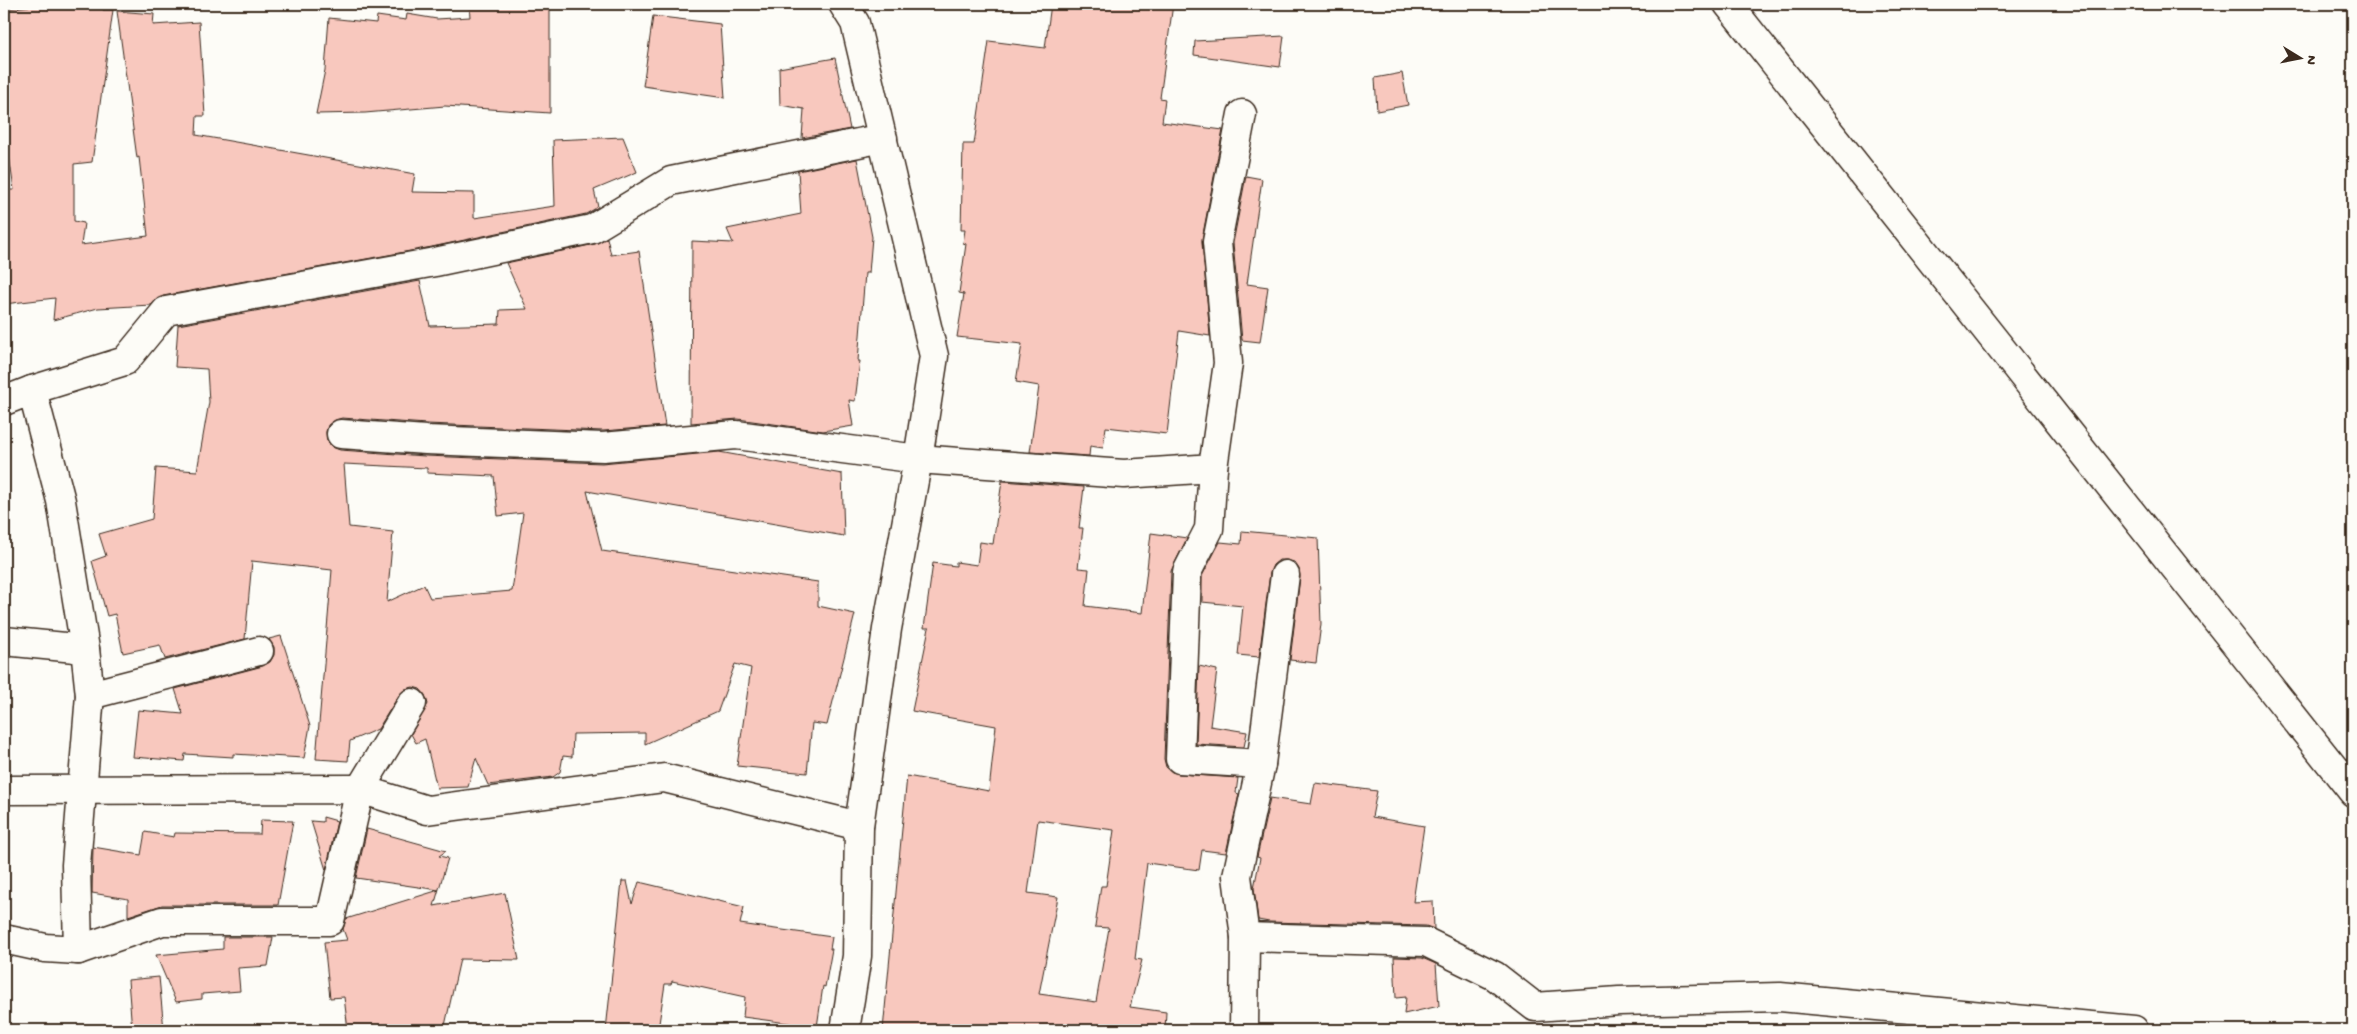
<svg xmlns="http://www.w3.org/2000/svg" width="2357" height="1034" font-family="'Gochi Hand',sans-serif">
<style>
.building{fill:#f8c8be;stroke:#3b2a1e;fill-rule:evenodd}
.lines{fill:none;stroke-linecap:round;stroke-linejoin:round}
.minor-casing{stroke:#3b2a1e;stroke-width:31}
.minor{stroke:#fdfcf7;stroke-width:28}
</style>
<rect width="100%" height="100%" fill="#fdfcf7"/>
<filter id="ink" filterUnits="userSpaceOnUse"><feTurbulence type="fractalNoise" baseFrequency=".02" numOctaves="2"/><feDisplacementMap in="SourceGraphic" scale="10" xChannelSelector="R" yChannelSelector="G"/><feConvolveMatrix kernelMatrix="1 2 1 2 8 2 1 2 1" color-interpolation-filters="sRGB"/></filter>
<g filter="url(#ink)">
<!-- building -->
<g class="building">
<polygon points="49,4 102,4 103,10 113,10 92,162 74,164 74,221 84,223 81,245 148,236 139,157 137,158 117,11 154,14 153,25 199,22 205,116 197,116 196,135 415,174 412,192 474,193 474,218 555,206 553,140 623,137 637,172 594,190 598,207 586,214 432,247 163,296 151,305 98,308 53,320 55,298 4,304 4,190 14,190 4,121 4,9"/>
<polygon points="469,4 550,4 550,113 445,106 365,113 316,114 325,70 329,18 376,23 377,16 406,20 407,14 437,19 470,17"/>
<polygon points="1051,4 1173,4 1160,98 1165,99 1162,122 1223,130 1202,239 1210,336 1179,331 1167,434 1106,427 1103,448 1090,446 1089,456 1030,452 1039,386 1016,382 1022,344 957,337 964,294 959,293 966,244 963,243 965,230 961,230 963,144 974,144 989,41 1045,48"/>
<polygon points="653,16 720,24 725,98 643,86"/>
<polygon points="1284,36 1280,67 1194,55 1195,41"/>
<polygon points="835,58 850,129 802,138 804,109 780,105 779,68"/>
<polygon points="1402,73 1408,105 1377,111 1375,78"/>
<polygon points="857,159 872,237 869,273 865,273 858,361 860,361 855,401 849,400 853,426 823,431 738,419 691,423 692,241 733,243 727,229 801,214 798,171"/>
<polygon points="1246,176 1262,179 1247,284 1268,287 1260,342 1242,340 1233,243"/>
<path d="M607,238l4,17 28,-4 26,175 -62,5 -176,-7 -85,-6 -7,2 -7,5 -2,7 1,8 5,7 8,3 85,6 177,7 117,-11 123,22 2,62 -257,-45 15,60 216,31v24l37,8 -28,111 -15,-2 -5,50 -70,-7 14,-98 -16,-4 -17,47 -73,33v-11l-72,1 -1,23 -9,-1 -3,16 -7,5 -65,8 -12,-27 -8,29 -31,1 -12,-49 -9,4 -5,-9 17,-30 -3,-9 -5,-6 -7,-2 -8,2 -6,6 -21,34 -28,12 -2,20 -32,-2 16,-189 -80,-9 -7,78 -80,20 -5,-14 -37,8 -8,-39 -8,2 -15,-55 14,-5 -7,-22 53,-15 4,-51 41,3 12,-69 -2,-33 -32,-2 3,-42 242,-44 10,45 69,-2 1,-14 27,-1 -21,-46 89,-19zM344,464l83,4v5l67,3 4,40 25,-3 -11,78 -82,7 -6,-13 -37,17 6,-70 -44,-5z"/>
<path d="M1002,481l82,6 -5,41h4l-5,40 11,1 -4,37 57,7 9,-80 36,5 -16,33 -7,188 2,8 6,5 7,2 59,4 -2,15 3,1 -13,59 -24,-3 -3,20 -52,-7 -12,96 7,1 -12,47 36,5 -1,18h-282l24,-254 82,15 7,-65 -84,-15 17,-83h-5l9,-65 23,3v-4l21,3 3,-23 13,2zM1038,820l76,10 -8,56h-5l-6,41 14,1 -13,74 -57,-8 19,-97 -30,-4z"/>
<polygon points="1242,531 1318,538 1321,624 1316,663 1290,660 1300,577 1299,569 1294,562 1286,560 1279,560 1273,565 1270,573 1259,657 1238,655 1243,606 1202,602 1202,576 1220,542 1241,544"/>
<polygon points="281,636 310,726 304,758 233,754 233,757 185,754 184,761 133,757 138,710 183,714 175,689 263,666 270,662 274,655 274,647 269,639"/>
<polygon points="1199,666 1217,670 1210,726 1247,732 1244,747 1196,744"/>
<polygon points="1315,783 1377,791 1372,817 1424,826 1413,902 1433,901 1434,929 1426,926 1269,922 1258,920 1254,888 1260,858 1257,857 1270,798 1311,804"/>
<polygon points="323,817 337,821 326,870 311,821 323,822"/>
<polygon points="261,820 293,821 278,905 162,905 128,916 128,899 92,893 93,847 141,855 145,832 174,837 175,833 260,834"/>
<polygon points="367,829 446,851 439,856 448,858 434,906 505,893 519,960 460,959 444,1030 398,1030 399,1025 348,1030 344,997 330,998 324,942 347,940 343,929 346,919 439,890 356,878"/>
<polygon points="622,881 627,881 632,904 639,882 744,907 740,924 832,937 830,949 832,949 825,987 823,986 817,1027 743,1017 745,997 672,981 671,984 665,984 658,1030 606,1030"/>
<polygon points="223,937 273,937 268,966 238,968 240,991 202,994 202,999 176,1002 156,955 223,949"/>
<polygon points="1394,957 1422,958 1436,964 1439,1006 1404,1014 1406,997 1396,998"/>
<polygon points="159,977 164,1030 132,1030 128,980"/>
</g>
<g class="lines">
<defs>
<g id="minor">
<polyline points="843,4 855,23 934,356 918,459 887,629 859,826 857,956 845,1030"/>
<polyline points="1728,4 2353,792"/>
<polyline points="1242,114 1217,242 1228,363 1213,468 1209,529 1187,572 1180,759 1261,764"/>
<polyline points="32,390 125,361 166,311 435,262 592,229 671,181 883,138"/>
<polyline points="4,401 32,390 61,501 85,649 90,695 76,865 78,950"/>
<polyline points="341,434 426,440 603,447 736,435 918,459 1124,474 1213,468"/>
<polyline points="4,641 85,649"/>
<polyline points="90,695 259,651"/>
<polyline points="4,790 360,789 427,810 664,778 859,826"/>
<polyline points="1245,937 1426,942 1495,976 1535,1007 1619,1001 1780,997 2134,1030"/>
<polyline points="4,939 45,948 78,950 162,921 330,921 360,789 412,703"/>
<polyline points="1244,1030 1245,937 1237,876 1261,764 1285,575"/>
</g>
</defs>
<!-- minor casing -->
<use href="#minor" class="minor-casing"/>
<!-- minor -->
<use href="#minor" class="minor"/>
</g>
</g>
<!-- margin -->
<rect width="2357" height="1034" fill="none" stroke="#fdfcf7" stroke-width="20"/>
<rect x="10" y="10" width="2337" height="1014" fill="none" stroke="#3b2a1e" stroke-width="2" filter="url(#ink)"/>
<!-- north arrow -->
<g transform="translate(2300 58) rotate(100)" stroke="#fdfcf7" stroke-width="4" paint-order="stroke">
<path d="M0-4L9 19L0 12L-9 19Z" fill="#3b2a1e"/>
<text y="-8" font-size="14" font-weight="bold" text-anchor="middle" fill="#3b2a1e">N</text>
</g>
</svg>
